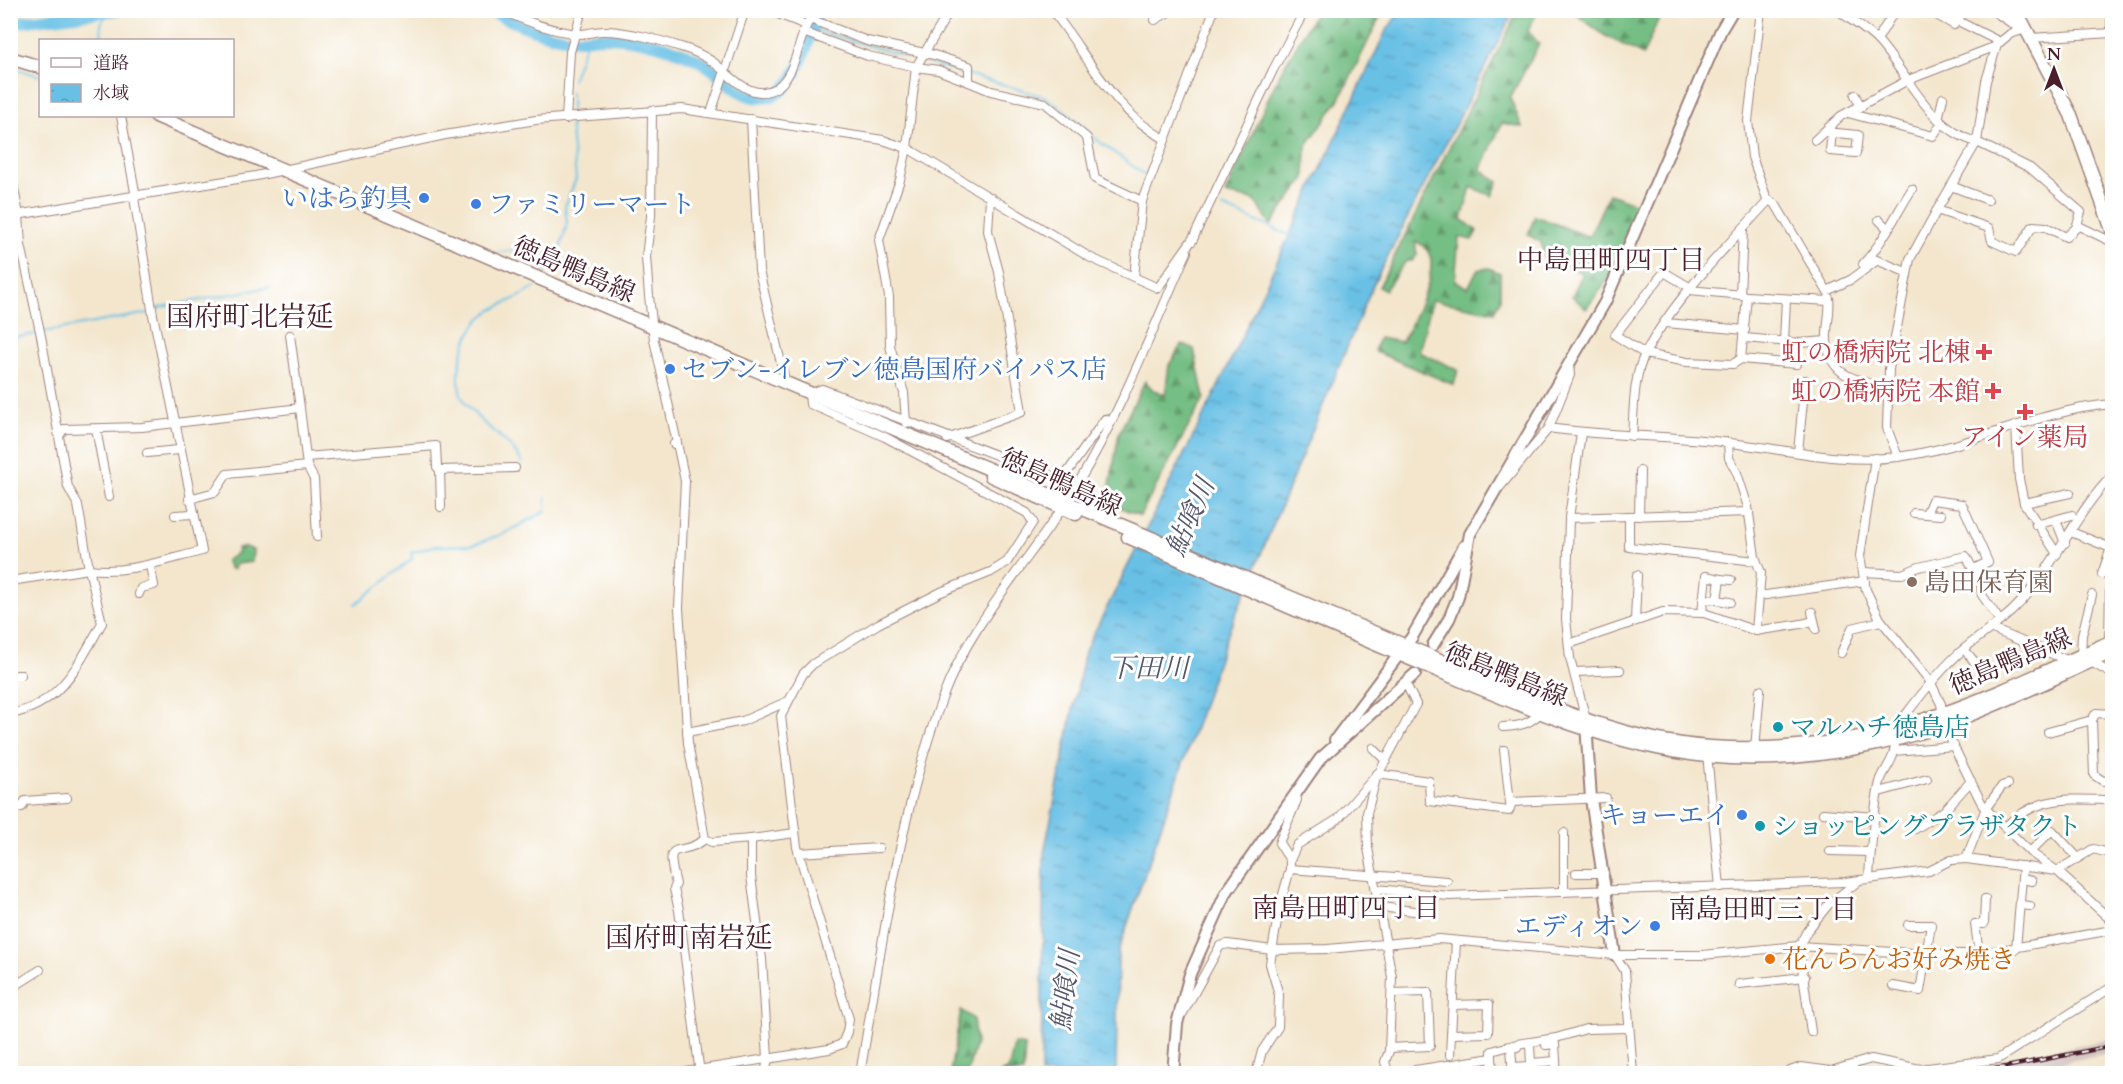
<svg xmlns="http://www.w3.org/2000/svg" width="2123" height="1084" font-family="Cardo,'Noto Serif JP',serif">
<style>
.industrial{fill:#cfc0bb}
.forest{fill:url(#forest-firs);stroke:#606e58;stroke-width:1.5}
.water{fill:url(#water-ripples);stroke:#597088;stroke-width:1.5}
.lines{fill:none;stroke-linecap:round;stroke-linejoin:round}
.stream{stroke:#68c0e5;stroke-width:2}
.river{stroke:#68c0e5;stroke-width:12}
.street-casing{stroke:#9e827c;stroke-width:10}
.secondary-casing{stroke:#9e827c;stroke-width:14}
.primary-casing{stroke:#9e827c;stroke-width:15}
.street{stroke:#fff;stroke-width:8}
.secondary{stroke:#fff;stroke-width:10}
.primary{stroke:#fff;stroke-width:12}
.rail-casing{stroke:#4a1f2b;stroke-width:4.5}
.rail{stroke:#fff;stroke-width:2;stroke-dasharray:7;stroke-linecap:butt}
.shop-dot{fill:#3f7fe0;stroke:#fff;stroke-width:2}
.health-dot{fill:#e0444e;stroke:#fff;stroke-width:2}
.education-dot{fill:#8d6e63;stroke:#fff;stroke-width:2}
.culture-dot{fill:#0f9aa8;stroke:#fff;stroke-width:2}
.food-dot{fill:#e8710a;stroke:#fff;stroke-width:2}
.labels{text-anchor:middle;stroke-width:6;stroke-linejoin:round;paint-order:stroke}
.shop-label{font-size:26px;fill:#366cbe;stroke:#fff;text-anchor:end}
.street-label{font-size:26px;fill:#4a1f2b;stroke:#fff}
.health-label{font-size:26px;fill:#be3a42;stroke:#fff;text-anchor:end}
.education-label{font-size:26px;fill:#785e54;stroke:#fff;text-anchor:start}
.culture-label{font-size:26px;fill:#0d838f;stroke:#fff;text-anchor:start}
.food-label{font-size:26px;fill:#c56008;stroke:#fff;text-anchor:start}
.neighbourhood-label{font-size:27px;fill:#4a1f2b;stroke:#fff}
.water-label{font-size:27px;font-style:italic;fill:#54576c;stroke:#fff}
.quarter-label{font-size:28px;fill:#4a1f2b;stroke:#fff}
</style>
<defs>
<pattern id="forest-firs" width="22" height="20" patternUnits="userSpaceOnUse" patternTransform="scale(1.5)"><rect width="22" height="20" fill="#75be84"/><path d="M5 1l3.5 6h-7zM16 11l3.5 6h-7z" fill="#629a6c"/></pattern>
<pattern id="water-ripples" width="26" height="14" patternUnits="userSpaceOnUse" patternTransform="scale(1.5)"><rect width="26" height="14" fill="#68c0e5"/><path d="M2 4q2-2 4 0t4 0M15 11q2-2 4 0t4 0" fill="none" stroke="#589bba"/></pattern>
</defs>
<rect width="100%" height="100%" fill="#fff"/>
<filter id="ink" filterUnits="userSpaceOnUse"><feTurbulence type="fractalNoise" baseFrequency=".0167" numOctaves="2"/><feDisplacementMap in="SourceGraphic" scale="12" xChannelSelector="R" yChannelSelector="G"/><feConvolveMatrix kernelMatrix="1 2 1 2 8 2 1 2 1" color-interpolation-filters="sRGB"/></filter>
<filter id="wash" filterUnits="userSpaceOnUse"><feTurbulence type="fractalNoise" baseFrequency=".008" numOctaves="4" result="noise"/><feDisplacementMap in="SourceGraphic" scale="24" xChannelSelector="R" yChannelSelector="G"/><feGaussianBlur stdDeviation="1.35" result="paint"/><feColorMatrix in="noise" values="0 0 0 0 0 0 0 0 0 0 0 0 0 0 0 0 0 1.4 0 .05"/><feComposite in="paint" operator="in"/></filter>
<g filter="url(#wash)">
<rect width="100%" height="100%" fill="#f3e6cd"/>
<!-- industrial -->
<polygon class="industrial" points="2112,1039 2112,1052 2014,1073 1929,1074"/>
<!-- forest -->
<g class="forest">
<polygon points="1317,10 1383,11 1339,100 1306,146 1305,178 1271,225 1254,200 1225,194 1279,75"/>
<path d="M1526,10l12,1 -10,20 11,13 -29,54 12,29 -20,-4 -21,46 17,13 -6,14 -21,-9 -9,32 15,12 -5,9 -13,-3 -4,44 13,7 9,-18 12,-2 11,5v27l-6,12 -62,-12 -13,52 39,18 -4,15 -80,-34 5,-13 23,4c9,-20 52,-91 13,-100l2,13 -5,6h-6l-21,29 -6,-3 136,-270z"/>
<polygon points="1572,11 1662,11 1643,55 1604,35"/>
<polygon points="1609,194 1640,205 1612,274 1586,309 1572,296 1583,273 1544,258 1541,242 1528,235 1535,216 1589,237"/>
<polygon points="1182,344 1194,349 1204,398 1140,516 1107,502 1119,433 1145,381 1154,391 1165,395 1169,365"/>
<polygon points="246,547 253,550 252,562 236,564 234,569 230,569 226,561 238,552 237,548"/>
<polygon points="961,1010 973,1019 976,1043 967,1073 950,1073"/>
<polygon points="1014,1044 1025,1046 1023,1073 1000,1073 1009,1069"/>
</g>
<!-- water -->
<polygon class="water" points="1400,11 1514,11 1373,285 1226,638 1118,952 1116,1073 1041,1074 1044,853 1085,651 1217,389 1385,33"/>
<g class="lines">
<!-- stream -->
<g class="stream">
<polyline points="812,29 1045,97 1063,109 1097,140 1145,175"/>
<polyline points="102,40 101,24 108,12"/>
<polyline points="10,67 40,76"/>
<polyline points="572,80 587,40"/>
<polyline points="571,110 571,92"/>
<polyline points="1222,207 1292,236"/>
<polyline points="498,252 523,250 558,254"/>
<polyline points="545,272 559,254 567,223 565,206 576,179 570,123"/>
<polyline points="154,311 162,307 270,287"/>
<polyline points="43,332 149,313"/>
<polyline points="10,338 36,334"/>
<path d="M522,463c-11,-22 -31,-31 -47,-49 -5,-5 -14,-15 -15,-23 -4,-23 4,-56 21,-73 16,-15 39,-18 56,-32"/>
<polyline points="356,604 412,559 411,553 433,546 473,545 505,533 546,511 546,498"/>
</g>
<!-- river -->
<g class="river">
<path d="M487,10c29,13 55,26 86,29 11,1 21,-2 32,-2 22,0 51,6 71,14 12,4 23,9 33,16 19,14 36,37 63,29 25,-6 39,-63 46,-86"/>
<polyline points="10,23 118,10"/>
</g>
</g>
</g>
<g filter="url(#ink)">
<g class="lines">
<defs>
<g id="street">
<path d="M502,10c24,12 47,20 74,24 10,1 18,-3 27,-3 26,0 56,9 81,17 10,3 20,8 29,14 17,12 37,41 63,26 21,-13 21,-49 34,-69l57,22 67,14 35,11v16l22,9 54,12 42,35 8,41 47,22"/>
<polyline points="768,10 806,25"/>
<path d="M1052,10c34,43 63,104 113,129"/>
<polyline points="1761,10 1748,121 1752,157 1767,199"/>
<path d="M1838,10c13,11 30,20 41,32 30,34 51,88 98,100l-40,68 52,18 3,13 24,11 17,-26 13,1 20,10 10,-9 5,-16 -51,-44 -53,-26 9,-61 11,-36"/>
<polyline points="1928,10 1954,25 1965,10"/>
<polyline points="1992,10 2020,29"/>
<polyline points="2007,10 2017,25"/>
<polyline points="1155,20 1172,10"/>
<polyline points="1958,21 2000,42"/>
<polyline points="803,32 868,56 916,67 950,10"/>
<polyline points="2111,33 2111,10"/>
<polyline points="2030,38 2112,33"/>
<polyline points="1877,40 1895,10"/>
<polyline points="1855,95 1861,107"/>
<polyline points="652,110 651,216 646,257 649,296 654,340 677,443 674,444"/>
<polyline points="711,113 745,10"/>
<polyline points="1848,113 1933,136 1942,123"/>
<polyline points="121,116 136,197"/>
<polyline points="566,119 570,52 582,10"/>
<polyline points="751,119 759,271 786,384"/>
<polyline points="1938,119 1943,98"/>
<polyline points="1825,132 1858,135 1856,153 1830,151 1832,132"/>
<polyline points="1815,140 1841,116 1908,80 1994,47 2010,34 2026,29"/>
<polyline points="10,168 19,215 21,245 41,336 68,487 78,505 89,569 10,581"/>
<polyline points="1951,186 1988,200"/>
<polyline points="10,216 256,176 445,135 536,120 682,109 883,140 909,149 1091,258 1158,288 1194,237"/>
<polyline points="1879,220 1887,228"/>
<polyline points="2077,225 2112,242"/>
<polyline points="1192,241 1273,70 1305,10"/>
<polyline points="1874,259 1906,272"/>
<path d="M1863,264c20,-21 33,-50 49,-75"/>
<polyline points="1134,277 1142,201 1214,10"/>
<polyline points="1691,288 1664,272 1615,335 1645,354 1687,362 1733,364 1741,359 1797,364"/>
<polyline points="1689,290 1743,295"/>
<polyline points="1740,295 1743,229"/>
<path d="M1829,298c2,14 -3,28 -2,42 2,38 31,40 60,48"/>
<polyline points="1666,323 1745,330"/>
<polyline points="290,335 300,408"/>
<polyline points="1745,338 1800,343 1827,341"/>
<polyline points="1784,341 1786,299"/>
<polyline points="1741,359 1747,296 1829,301"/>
<path d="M1569,364l1,11 -21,53c60,9 121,7 181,15 54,6 112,21 167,14 74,-9 141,-47 215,-53"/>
<polyline points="906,423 904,393 890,346 889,297 879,240 900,180 907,148 916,67 938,70 969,82"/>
<polyline points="2016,426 2019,479 2024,503 2057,554"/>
<polyline points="96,429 109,497"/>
<polyline points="1581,433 1569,518 1566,619 1570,658 1586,720"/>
<polyline points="59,436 64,429 142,427 300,408 307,466 314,479 317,537"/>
<path d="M1632,436c2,-26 1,-59 13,-82 27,-53 84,-110 124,-154l7,5 51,86 25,-12 24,-18"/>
<polyline points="947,439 1022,412 999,272 988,231 990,197"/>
<polyline points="1728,442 1729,458 1737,473 1748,507 1755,557 1761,573 1759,596"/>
<path d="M677,443l8,38 -6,127 9,135 17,96c-26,21 -42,-5 -29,45l-2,5 5,21 21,164"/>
<polyline points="1798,452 1805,380"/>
<polyline points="147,453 179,450"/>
<polyline points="306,457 436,446 437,467 440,470 441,507"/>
<polyline points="1898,457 1887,428 1889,369 1910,259 1937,210"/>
<polyline points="1875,458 1860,556 1866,590 1880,619 1930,681 1941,704 1946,731 1983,806 2030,852 2057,871 2112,921"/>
<polyline points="440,470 515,468"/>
<polyline points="1500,487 1549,428"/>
<polyline points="189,499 215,492 227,474 307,466"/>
<polyline points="2024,503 2070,493"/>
<polyline points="1914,513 1926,514 1932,500 1962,504 1988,562 1973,569"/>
<polyline points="1926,514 1941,515"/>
<polyline points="175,515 193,514"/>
<polyline points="1629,516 1629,547 1756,561"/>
<polyline points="1639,516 1640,471"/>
<polyline points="1569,518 1749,512"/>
<polyline points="2056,520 2065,543"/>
<polyline points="2036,525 2072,515"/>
<polyline points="2071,532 2111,548"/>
<polyline points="1863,572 1902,574 1919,567 1966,556 1981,585 1982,595 2000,621"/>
<polyline points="2102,574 2112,545"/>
<polyline points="1720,579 1731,580"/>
<polyline points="139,594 141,588 154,585 150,566"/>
<polyline points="1717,600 1730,602"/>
<polyline points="1812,612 1816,629"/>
<polyline points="1702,613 1706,576 1720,579 1717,600 1703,599"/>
<polyline points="1635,621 1637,575"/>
<path d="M1813,621c-19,6 -38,6 -57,10l3,-35 106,-15"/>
<polyline points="1990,628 2069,661"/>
<polyline points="2109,642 2110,583"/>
<polyline points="1569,644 1663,612 1704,613 1756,631"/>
<polyline points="1964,649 1978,666"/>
<polyline points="1841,653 1852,628 1881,621"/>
<polyline points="2081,655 2082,635 2092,595"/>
<polyline points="2091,662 2112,674"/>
<polyline points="1575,672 1620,670"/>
<polyline points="10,675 21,675"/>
<path d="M10,714c51,-9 69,-51 92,-91l-13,-54c39,5 76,-9 113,-18l-49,-236 -19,-117"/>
<polyline points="2092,720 2094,775 2103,781 2112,780"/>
<path d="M1503,727c16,-1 26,-2 38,-15"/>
<path d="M1907,727l-3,-10c17,-22 33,-43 53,-62 18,-17 40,-29 57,-46 40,-39 59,-94 98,-133"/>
<polyline points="687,732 743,721 786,702"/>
<polyline points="2048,732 2092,720 2096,713 2112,714"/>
<polyline points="1373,748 1386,761"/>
<polyline points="1755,749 1760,690"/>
<polyline points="1504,750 1510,803"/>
<polyline points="1894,751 1954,746"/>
<polyline points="1707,754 1720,887"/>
<polyline points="2008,784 2002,786 1986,808 1966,859 2057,871 2093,849 2109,853 2112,841"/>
<polyline points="1879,792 1927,779"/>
<polyline points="10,808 22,807 25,801 67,798"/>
<polyline points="1823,813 1876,817"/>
<path d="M2005,827c32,-31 60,-28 102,-27"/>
<polyline points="1915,829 1944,811 1971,781"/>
<polyline points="1564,833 1564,892"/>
<polyline points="705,839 712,842 751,839 751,876 762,959 768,1058 765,1074"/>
<polyline points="751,839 795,833"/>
<polyline points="1830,851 1870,852"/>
<polyline points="2030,852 2052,830 2078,858"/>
<polyline points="799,853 879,848"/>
<polyline points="1290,860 1279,843 1297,800 1296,793"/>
<polyline points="1290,869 1447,881"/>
<polyline points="1576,873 1604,873"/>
<path d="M1869,878c1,-19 6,-82 12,-99 6,-14 15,-21 14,-39"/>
<polyline points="2022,879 2032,881"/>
<polyline points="1376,889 1449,896 1845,882 1929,871 1951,860 1966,859"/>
<polyline points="2020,905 2030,906"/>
<polyline points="1380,907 1414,911"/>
<polyline points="2016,949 2023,866"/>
<polyline points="1979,954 1975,924 1984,924 1985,899"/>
<polyline points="1615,955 1625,971 1633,1074"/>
<polyline points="1739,984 1805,977"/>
<polyline points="1893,986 1920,991 1931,925 1908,925"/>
<polyline points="10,989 40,970"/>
<polyline points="1183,1013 1220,946 1228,944 1272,950 1328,949 1439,939 1615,955 1702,955 1799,946 1925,954 1979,954 2112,930"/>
<polyline points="1811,1032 1799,946 1807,931 1828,905 1857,882"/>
<polyline points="1451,1034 1488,1033 1489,1004 1453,1005"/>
<polyline points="1530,1046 1531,1063"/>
<polyline points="1389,1048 1430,1046 1428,992 1392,993"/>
<polyline points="1450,1055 1456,941"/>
<polyline points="1492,1058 1492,1051 1517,1044 1556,1038 1586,1029 1628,1028"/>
<polyline points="1556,1061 1557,1074"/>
<polyline points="1512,1067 1532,1066"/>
<polyline points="673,1074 829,1049 842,1044 847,1032 849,1019 797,847 781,716 803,674 813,664 878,624 941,592 991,572 1007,562 1033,522 1027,513 885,437 810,404 809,394 822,389 1062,480 1105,419 1111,422"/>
<path d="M860,1074c22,-126 38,-255 82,-375 30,-81 91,-141 135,-214 44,-73 75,-155 110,-233"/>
<polyline points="1256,1074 1262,1051 1278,1027 1279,995 1270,964 1279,909 1290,869 1290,860 1297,845 1338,819 1380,771 1416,704 1406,684"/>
<polyline points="1389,1074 1385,1062 1389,1051 1392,977 1368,848 1367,813 1377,774 1429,781 1430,801 1509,811 1512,802 1606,798"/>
<polyline points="1390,1074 1492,1058 1493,1074"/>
<polyline points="1513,1074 1511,1048 1517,1047"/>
<polyline points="1533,1074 1531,1063 1556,1061 1555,1044 1546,1045"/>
<polyline points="1782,1074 1801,1067 1831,1071 1871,1059 1920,1069 1998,1059 2112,987"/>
</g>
<g id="secondary">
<polyline points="1433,645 1449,619 1458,597 1470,534 1605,302 1721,30 1733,10"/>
<polyline points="1586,723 1591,799 1615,955"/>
<polyline points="1335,740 1412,637 1464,546"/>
<polyline points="1173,1074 1177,1024 1190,974 1226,893 1320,759 1415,674"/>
</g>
<g id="primary">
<polyline points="2016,10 2071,115 2112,230"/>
<polyline points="10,58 40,67"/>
<path d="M156,116c344,145 688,290 1031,437 90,39 181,77 272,115 80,34 163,73 251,79 156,11 265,-43 402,-106"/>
<polyline points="991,476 1076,514"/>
<path d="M1128,537c99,43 199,87 299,129 89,38 181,79 279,90 53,6 109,1 162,-10 85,-17 165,-59 244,-94"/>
</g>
</defs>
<!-- street casing -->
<use href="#street" class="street-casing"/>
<!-- secondary casing -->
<use href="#secondary" class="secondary-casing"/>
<!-- primary casing -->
<use href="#primary" class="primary-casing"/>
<!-- street -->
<use href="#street" class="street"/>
<!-- secondary -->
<use href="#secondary" class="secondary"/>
<!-- primary -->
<use href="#primary" class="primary"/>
<defs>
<polyline id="rail" points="1970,1074 2112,1046"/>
</defs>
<!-- rail casing -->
<use href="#rail" class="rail-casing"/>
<!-- rail -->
<use href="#rail" class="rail"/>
</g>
</g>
<!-- markers -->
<g class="shop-dot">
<circle cx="424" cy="198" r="6"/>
<circle cx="476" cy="204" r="6"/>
<circle cx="670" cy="369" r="6"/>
<circle cx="1742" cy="815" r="6"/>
<circle cx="1655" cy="926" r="6"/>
</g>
<g class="health-dot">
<path d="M1981 343h6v6h6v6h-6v6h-6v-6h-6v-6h6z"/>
<path d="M1990 382h6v6h6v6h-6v6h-6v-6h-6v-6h6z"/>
<path d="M2022 403h6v6h6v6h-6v6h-6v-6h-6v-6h6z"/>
</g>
<circle class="education-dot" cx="1912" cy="582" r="6"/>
<g class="culture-dot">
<circle cx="1778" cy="727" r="6"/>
<circle cx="1760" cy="826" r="6"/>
</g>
<circle class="food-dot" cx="1770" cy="959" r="6"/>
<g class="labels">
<!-- shop labels -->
<g class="shop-label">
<text x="412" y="207">いはら釣具</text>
<text x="488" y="213" text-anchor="start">ファミリーマート</text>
<text x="682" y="378" text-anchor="start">セブン-イレブン徳島国府バイパス店</text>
<text x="1730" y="824">キョーエイ</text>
<text x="1643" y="935">エディオン</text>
</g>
<!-- street labels -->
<g class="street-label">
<text transform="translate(574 269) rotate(23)" y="9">徳島鴨島線</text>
<text transform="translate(1061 482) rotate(24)" y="9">徳島鴨島線</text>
<text transform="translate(2010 661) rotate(-23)" y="9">徳島鴨島線</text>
<text transform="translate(1506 674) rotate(22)" y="9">徳島鴨島線</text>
</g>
<!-- health labels -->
<g class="health-label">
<text x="1970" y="361">虹の橋病院 北棟</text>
<text x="1980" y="400">虹の橋病院 本館</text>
<text x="2025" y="446" text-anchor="middle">アイン薬局</text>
</g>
<!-- education labels -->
<g class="education-label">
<text x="1924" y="591">島田保育園</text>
</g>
<!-- culture labels -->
<g class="culture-label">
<text x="1790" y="736">マルハチ徳島店</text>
<text x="1772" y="835">ショッピングプラザタクト</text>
</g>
<!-- food labels -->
<g class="food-label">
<text x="1782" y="968">花んらんお好み焼き</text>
</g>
<!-- neighbourhood labels -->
<g class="neighbourhood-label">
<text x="1611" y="269">中島田町四丁目</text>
<text x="1346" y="917">南島田町四丁目</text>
<text x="1763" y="918">南島田町三丁目</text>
</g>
<!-- water labels -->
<g class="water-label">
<text transform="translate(1190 517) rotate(-66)" y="9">鮎喰川</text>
<text x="1148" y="677">下田川</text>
<text transform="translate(1065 990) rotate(-83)" y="9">鮎喰川</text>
</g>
<!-- quarter labels -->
<g class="quarter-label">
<text x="250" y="326">国府町北岩延</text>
<text x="689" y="947">国府町南岩延</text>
</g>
</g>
<!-- margin -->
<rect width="2123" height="1084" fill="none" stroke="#fff" stroke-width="36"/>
<!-- legend -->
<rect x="39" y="39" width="195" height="78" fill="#ffffff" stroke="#b7a5aa" stroke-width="1.5"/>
<rect x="51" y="58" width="30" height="9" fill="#ffffff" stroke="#b7a5aa" stroke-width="1.5"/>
<text x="93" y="69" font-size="18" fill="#4a1f2b">道路</text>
<rect x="51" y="84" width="30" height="18" fill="url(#water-ripples)" stroke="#b7a5aa" stroke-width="1.5"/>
<text x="93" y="99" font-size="18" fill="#4a1f2b">水域</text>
<!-- north arrow -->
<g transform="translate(2054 69)" stroke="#ffffff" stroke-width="4.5" paint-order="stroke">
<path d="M0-4.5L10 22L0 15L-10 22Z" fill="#4a1f2b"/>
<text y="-9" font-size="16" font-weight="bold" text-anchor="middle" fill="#4a1f2b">N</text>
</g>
</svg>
